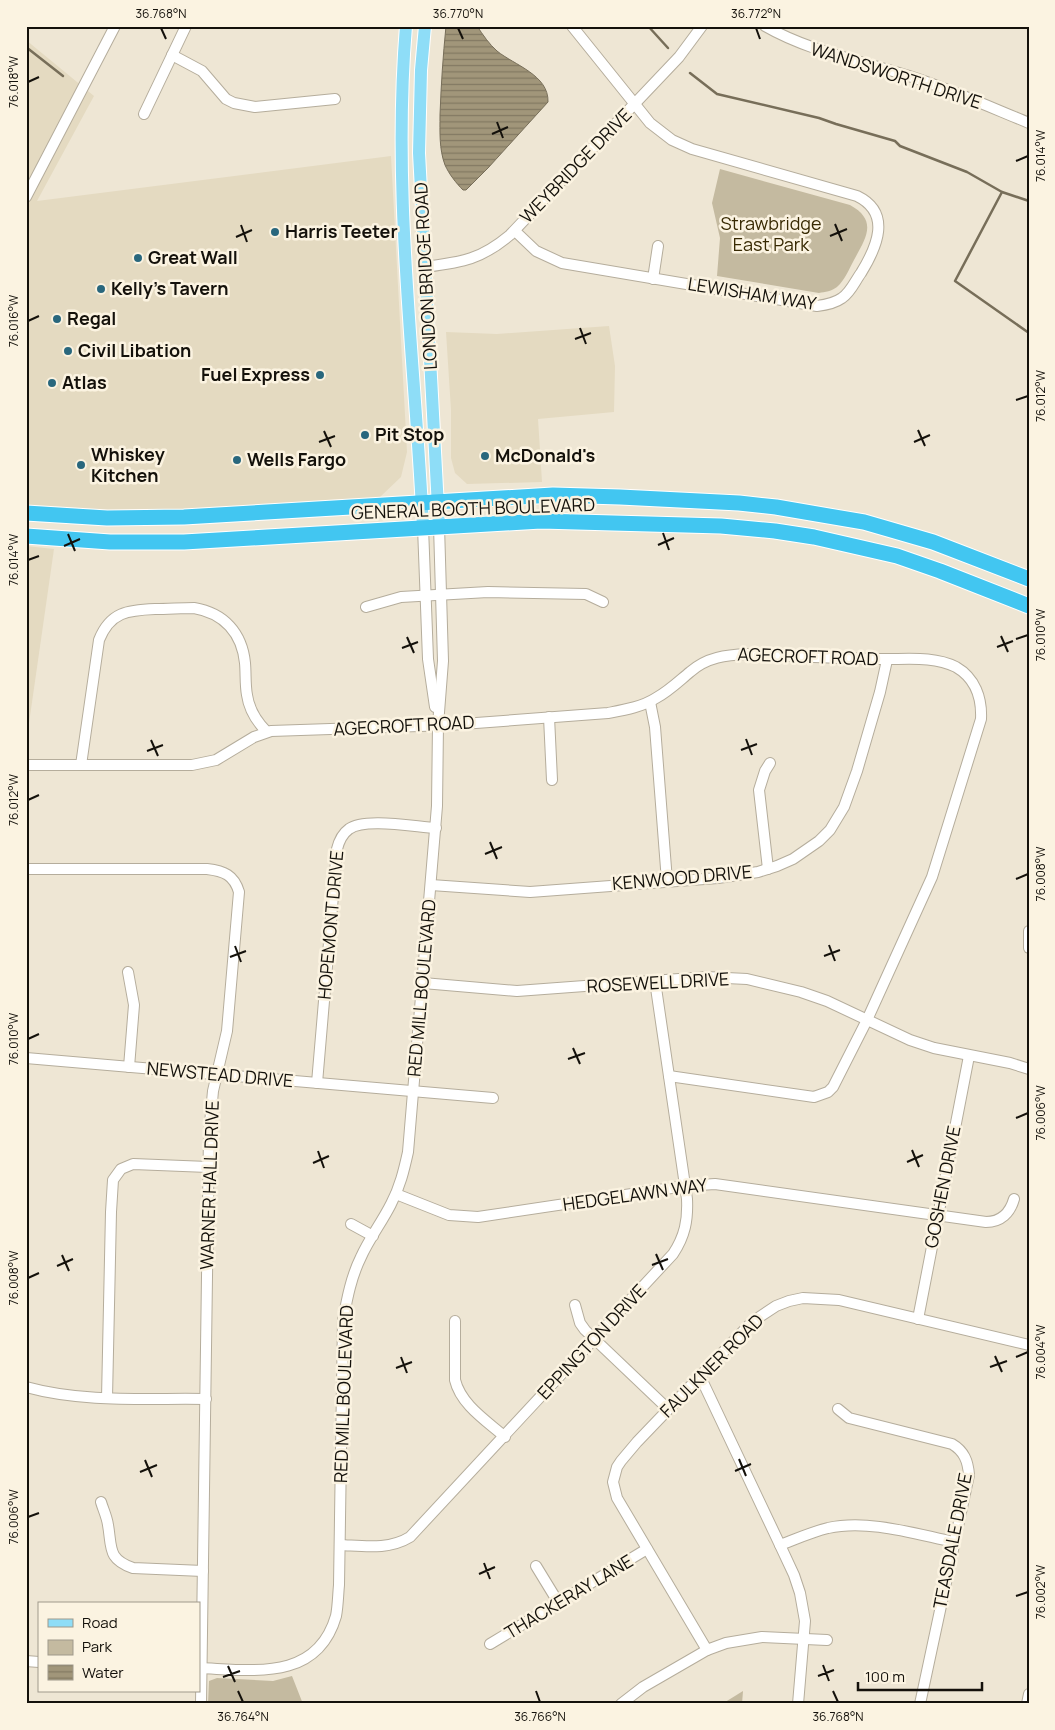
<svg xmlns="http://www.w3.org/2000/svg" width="1055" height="1730" font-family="Manrope,sans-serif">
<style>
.built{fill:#e4dac1}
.green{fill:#c4baa0}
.water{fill:url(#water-rules);stroke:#776e59}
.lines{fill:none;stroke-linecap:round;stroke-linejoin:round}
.stream{stroke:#776e59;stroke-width:2.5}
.minor-casing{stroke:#b5ad9c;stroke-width:12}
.major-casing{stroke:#fff;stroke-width:14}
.highway-casing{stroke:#fff;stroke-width:17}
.minor{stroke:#fff;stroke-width:10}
.major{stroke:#8eddf7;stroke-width:12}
.highway{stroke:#42c6f1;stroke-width:15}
.ticks{fill:none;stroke:#14110b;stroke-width:2}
.poi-dot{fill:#29677d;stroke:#fbf3e1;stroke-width:2}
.labels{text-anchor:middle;stroke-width:5;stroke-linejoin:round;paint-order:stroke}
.street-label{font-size:18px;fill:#14110b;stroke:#fbf3e1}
.park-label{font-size:18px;fill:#372902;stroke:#fbf3e1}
.poi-label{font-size:18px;font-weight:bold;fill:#14110b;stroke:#fbf3e1;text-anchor:start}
.neatline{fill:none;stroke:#14110b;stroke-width:2}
.ticks-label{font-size:12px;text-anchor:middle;fill:#14110b}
</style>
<defs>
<pattern id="water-rules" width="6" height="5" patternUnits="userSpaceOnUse" patternTransform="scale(1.25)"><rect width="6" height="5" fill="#a1967a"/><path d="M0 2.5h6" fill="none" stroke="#827962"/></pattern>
</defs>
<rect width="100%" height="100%" fill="#eee6d4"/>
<!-- built -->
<g class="built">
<polygon points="26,40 94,96 37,201 391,156 407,452 401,477 380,497 345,501 133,512 26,507"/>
<polygon points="609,326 615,366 614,412 538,419 542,482 467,484 455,473 451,458 451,410 446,332 497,334"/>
<polygon points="26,546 54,549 26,744"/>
</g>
<!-- green -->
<g class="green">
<path d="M720,169l130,36c29,16 15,34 4,55 -5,9 -9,20 -17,27 -5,4 -12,5 -18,6l-102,-17 3,-38 -8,-35z"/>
<polygon points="292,1676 303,1704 208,1704 209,1681 217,1678 273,1681"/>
<polygon points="743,1691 742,1704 722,1704"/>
</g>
<!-- water -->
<path class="water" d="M446,26h31c6,9 12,18 20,25 17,14 52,24 51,51l-60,66 -22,22h-3c-7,-7 -14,-16 -18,-25 -6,-16 -5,-33 -5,-50 1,-29 3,-59 6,-89z"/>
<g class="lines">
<!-- stream -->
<g class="stream">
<polyline points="648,26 668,48"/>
<polyline points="26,47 63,76"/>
<polyline points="690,73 717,94 819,118 836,124 895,141 900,146 967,172 1002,192 1029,201"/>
<polyline points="1002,192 955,281 1029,333"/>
</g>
<defs>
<g id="minor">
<path d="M765,26c45,26 98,35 147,51 40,13 78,30 117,46"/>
<polyline points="172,55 202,71 226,99 234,103 255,107 335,99"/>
<polyline points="144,114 186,26"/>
<polyline points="26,197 115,26"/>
<path d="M515,231l21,20 26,12 255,43c9,-1 18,-3 25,-8 9,-6 13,-17 19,-25 16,-26 31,-60 -4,-77l-165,-47 -20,-9 -22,-17 -78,-97"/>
<path d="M425,267c37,-5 55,-7 85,-32l169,-178 23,-31"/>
<polyline points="653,279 658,246"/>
<polyline points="423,527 428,659 435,707"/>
<polyline points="366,607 401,597 488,592 586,594 603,602"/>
<polyline points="650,702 655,727 667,881"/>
<polyline points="549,717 552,780"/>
<path d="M26,765h166l24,-5 38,-23 17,-6 178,-6 159,-12c16,-3 34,-6 48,-15 13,-7 23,-17 34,-26 17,-15 36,-17 58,-18 43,2 86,4 129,5 26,1 55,-4 79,8 19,11 26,31 25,52l-49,158 -65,143 -34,67 -5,5 -14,5 -145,-21"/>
<path d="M81,765l18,-125c11,-28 29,-30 56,-31 13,0 26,-1 39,-1 30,5 48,25 51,55 1,11 0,21 2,32 2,14 10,27 20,37"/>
<path d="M26,869h181c17,2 27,6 32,23l-12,139 -14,60 -4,43 -8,570"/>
<polyline points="768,869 759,790 765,771 770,763"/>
<polyline points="431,885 530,892 718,878 758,872 777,866 793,859 819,841 830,830 844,807 857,771 880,692 887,660"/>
<polyline points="1029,931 1029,948"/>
<polyline points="128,972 134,1005 129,1067"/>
<polyline points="423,983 517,991 706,977 747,979 801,992 827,1001 910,1040 934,1048 1010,1063 1029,1069"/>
<polyline points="26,1058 493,1098"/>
<path d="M317,1083l20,-234c2,-8 5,-15 12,-20 15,-12 67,-2 87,-1"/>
<path d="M396,1194l53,21 29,2 207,-31 30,-2 271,38c15,0 24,-9 28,-23"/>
<polyline points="351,1224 373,1236"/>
<polyline points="575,1305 580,1323 585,1330 668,1409"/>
<polyline points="918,1319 969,1056"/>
<path d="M455,1321v59c6,25 32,41 50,57"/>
<polyline points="700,1376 780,1545 794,1575 800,1593 805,1621 798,1704"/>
<path d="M26,1387c58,16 121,11 180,12"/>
<polyline points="107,1398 111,1212 113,1180 121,1169 133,1164 208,1167"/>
<path d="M838,1409l11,9 103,26c12,7 16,17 17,31l-49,229"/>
<path d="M101,1502c2,7 6,15 7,23 4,22 -1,34 25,43l70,3"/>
<path d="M340,1545c24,1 49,5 70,-8l263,-283c12,-18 15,-34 14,-55l-32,-218"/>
<path d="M780,1545c16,-6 32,-13 48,-17 40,-9 87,6 126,14"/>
<polyline points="536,1566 558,1602"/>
<polyline points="490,1644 647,1549"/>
<polyline points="707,1650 617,1498 613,1482 617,1467 621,1461 637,1442 752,1322 776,1306 789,1301 803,1298 839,1300 1029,1345"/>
<polyline points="26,1661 39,1662"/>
<path d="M199,1668c53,2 118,14 137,-52 2,-10 2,-21 3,-31l4,-265c4,-21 8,-43 18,-63 8,-18 21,-35 30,-53 9,-17 13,-34 17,-52l29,-346 1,-81 5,-64 -4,-135"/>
<polyline points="621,1704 643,1687 707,1650 726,1643 762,1637 827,1640"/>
<polyline points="1027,1704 1029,1694"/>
</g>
<g id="major">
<path d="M406,26c-14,167 9,334 17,501"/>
<polyline points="425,26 421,70 419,153 439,526"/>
</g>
<g id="highway">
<polyline points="26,513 107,518 184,517 553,495 620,497 739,503 776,507 864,522 933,542 1029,579"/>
<polyline points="26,536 110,542 184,542 541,521 721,526 775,531 814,537 897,556 940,571 1029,606"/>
</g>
</defs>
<!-- minor casing -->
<use href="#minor" class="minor-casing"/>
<!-- major casing -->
<use href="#major" class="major-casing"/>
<!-- highway casing -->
<use href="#highway" class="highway-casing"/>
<!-- minor -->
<use href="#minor" class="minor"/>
<!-- major -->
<use href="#major" class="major"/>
<!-- highway -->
<use href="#highway" class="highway"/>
</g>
<!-- ticks -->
<path class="ticks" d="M161,28l5,11M458,28l5,11M756,28l4,11M28,82l11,-5M497,122l6,16M492,134l16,-7M1016,161l12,-5M835,224l7,17M241,225l6,17M830,236l17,-7M236,237l16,-7M28,321l11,-5M580,328l6,16M575,339l16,-6M1016,400l12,-4M918,430l7,16M324,431l7,16M319,442l16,-6M914,442l16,-7M663,533l6,17M68,534l7,17M658,545l16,-7M64,546l16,-7M28,560l11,-4M1001,636l7,16M407,637l7,16M1016,639l12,-4M997,647l16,-6M402,648l16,-6M746,739l6,16M151,740l7,16M741,750l16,-6M147,751l16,-6M28,800l11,-5M490,842l7,17M485,854l17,-7M1016,879l12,-5M829,945l6,16M235,946l6,16M824,956l16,-6M230,957l16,-6M28,1039l11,-5M573,1048l7,16M568,1059l17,-6M1016,1118l12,-5M912,1150l7,17M318,1151l6,17M907,1162l16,-7M313,1163l16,-7M656,1254l7,16M62,1255l7,16M652,1265l16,-6M57,1266l16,-7M28,1278l11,-5M995,1356l7,16M401,1357l6,16M1016,1357l12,-5M990,1367l17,-6M396,1368l16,-6M739,1459l7,17M145,1460l7,17M735,1471l16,-7M140,1472l17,-7M28,1517l11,-4M484,1563l6,16M479,1574l16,-7M1016,1596l12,-4M823,1665l6,16M228,1666l7,16M818,1676l16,-6M223,1677l17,-6M238,1691l5,11M536,1691l4,11M833,1691l5,11"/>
<!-- markers -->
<g class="poi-dot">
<circle cx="275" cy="232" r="5"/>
<circle cx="138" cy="258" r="5"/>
<circle cx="101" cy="289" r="5"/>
<circle cx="57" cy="319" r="5"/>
<circle cx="68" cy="351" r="5"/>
<circle cx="320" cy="375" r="5"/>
<circle cx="52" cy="383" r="5"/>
<circle cx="365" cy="435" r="5"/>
<circle cx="485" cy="456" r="5"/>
<circle cx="237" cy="460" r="5"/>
<circle cx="81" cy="465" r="5"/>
</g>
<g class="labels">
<!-- street labels -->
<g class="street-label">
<text transform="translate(896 76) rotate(18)" y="6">WANDSWORTH DRIVE</text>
<text transform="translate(576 166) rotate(-46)" y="6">WEYBRIDGE DRIVE</text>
<text transform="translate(426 276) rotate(-93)" y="6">LONDON BRIDGE ROAD</text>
<text transform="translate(752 294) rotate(9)" y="6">LEWISHAM WAY</text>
<text transform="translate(473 509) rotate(-2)" y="6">GENERAL BOOTH BOULEVARD</text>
<text transform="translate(808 657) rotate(2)" y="6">AGECROFT ROAD</text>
<text transform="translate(404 726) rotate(-3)" y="6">AGECROFT ROAD</text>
<text transform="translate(682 878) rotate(-5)" y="6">KENWOOD DRIVE</text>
<text transform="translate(331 925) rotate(-85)" y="6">HOPEMONT DRIVE</text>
<text transform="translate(658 983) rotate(-3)" y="6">ROSEWELL DRIVE</text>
<text transform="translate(422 988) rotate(-85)" y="6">RED MILL BOULEVARD</text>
<text transform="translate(220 1075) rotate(5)" y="6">NEWSTEAD DRIVE</text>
<text transform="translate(210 1185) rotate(-88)" y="6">WARNER HALL DRIVE</text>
<text transform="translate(943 1187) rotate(-79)" y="6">GOSHEN DRIVE</text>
<text transform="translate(635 1195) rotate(-8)" y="6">HEDGELAWN WAY</text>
<text transform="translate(592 1342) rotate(-47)" y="6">EPPINGTON DRIVE</text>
<text transform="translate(712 1366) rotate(-45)" y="6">FAULKNER ROAD</text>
<text transform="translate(344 1394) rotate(-88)" y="6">RED MILL BOULEVARD</text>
<text transform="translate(953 1541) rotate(-79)" y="6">TEASDALE DRIVE</text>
<text transform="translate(569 1597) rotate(-31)" y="6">THACKERAY LANE</text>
</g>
<!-- park labels -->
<g class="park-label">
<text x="771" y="230">Strawbridge<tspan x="771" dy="21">East Park</tspan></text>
</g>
<!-- poi labels -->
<g class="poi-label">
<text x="285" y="238">Harris Teeter</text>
<text x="148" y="264">Great Wall</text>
<text x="111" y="295">Kelly's Tavern</text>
<text x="67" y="325">Regal</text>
<text x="78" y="357">Civil Libation</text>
<text x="310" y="381" text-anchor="end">Fuel Express</text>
<text x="62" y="389">Atlas</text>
<text x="375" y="441">Pit Stop</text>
<text x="91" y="461">Whiskey<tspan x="91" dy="21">Kitchen</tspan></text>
<text x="495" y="462">McDonald's</text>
<text x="247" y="466">Wells Fargo</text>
</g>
</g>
<!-- border -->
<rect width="1055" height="1730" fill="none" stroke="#fbf3e1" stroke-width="55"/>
<!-- legend -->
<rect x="38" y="1602" width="162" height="90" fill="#fbf3e1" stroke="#9f998b"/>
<rect x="48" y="1619" width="25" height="8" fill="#8eddf7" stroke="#9f998b"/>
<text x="82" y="1628" font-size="15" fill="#14110b">Road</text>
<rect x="48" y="1640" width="25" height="15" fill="#c4baa0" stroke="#9f998b"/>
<text x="82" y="1652" font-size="15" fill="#14110b">Park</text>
<rect x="48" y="1665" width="25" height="15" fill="url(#water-rules)" stroke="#9f998b"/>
<text x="82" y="1678" font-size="15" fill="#14110b">Water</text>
<!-- scale -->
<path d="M858 1682v8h124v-8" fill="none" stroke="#14110b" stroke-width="2.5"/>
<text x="865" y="1682" font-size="15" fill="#14110b" stroke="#fbf3e1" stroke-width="4" paint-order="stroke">100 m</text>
<rect x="28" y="28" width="1000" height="1674" class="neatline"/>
<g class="ticks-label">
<text x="161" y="18">36.768°N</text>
<text x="458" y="18">36.770°N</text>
<text x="756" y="18">36.772°N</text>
<text transform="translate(14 82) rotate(-90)" y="4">76.018°W</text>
<text transform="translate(1041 156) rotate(-90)" y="4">76.014°W</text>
<text transform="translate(14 321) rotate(-90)" y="4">76.016°W</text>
<text transform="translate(1041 396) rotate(-90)" y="4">76.012°W</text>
<text transform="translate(14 560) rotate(-90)" y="4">76.014°W</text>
<text transform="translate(1041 635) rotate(-90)" y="4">76.010°W</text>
<text transform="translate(14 800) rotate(-90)" y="4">76.012°W</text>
<text transform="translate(1041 874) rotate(-90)" y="4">76.008°W</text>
<text transform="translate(14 1039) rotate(-90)" y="4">76.010°W</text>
<text transform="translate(1041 1113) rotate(-90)" y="4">76.006°W</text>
<text transform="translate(14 1278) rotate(-90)" y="4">76.008°W</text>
<text transform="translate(1041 1352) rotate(-90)" y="4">76.004°W</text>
<text transform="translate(14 1517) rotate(-90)" y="4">76.006°W</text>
<text transform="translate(1041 1592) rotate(-90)" y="4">76.002°W</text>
<text x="243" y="1721">36.764°N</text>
<text x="540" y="1721">36.766°N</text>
<text x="838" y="1721">36.768°N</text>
</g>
</svg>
